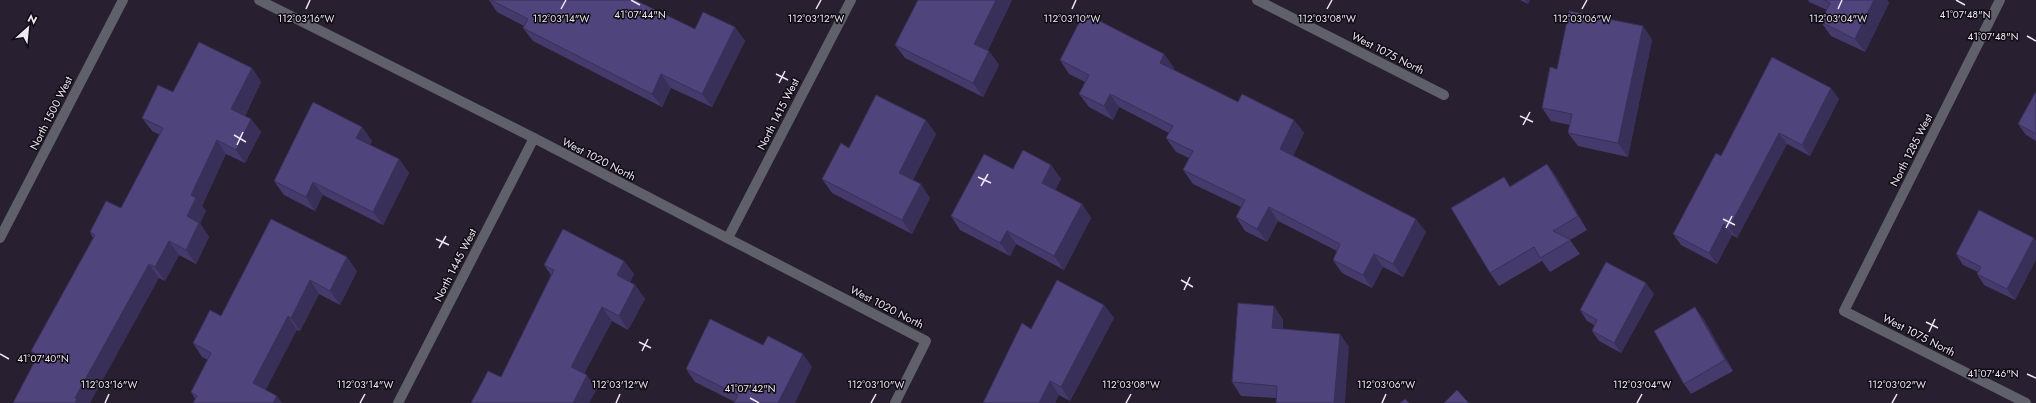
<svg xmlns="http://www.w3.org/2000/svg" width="2036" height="403" font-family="Jost,sans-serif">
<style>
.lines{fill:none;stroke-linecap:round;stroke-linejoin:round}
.minor{stroke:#5f606a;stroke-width:10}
.wall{fill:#453a6c}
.shaded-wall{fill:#383058}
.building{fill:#50447d;stroke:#383058}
.ticks{fill:none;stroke:#ede7f3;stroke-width:1.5}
.labels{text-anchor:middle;stroke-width:3;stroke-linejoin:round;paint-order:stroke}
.street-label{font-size:11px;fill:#ede7f3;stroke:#0e0b12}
.ticks-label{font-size:10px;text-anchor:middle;fill:#ede7f3;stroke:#0e0b12;stroke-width:3;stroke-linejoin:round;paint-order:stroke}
</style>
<rect width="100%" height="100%" fill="#281f30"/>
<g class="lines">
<!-- minor -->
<g class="minor">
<polyline points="259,0 534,138 926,341 895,403"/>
<polyline points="1257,0 1444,95"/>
<polyline points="2000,0 1844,311 2026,403"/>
<polyline points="0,238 123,0"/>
<polyline points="728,238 851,0"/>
<polyline points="398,403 534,138"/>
</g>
</g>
<!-- wall -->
<g class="wall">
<polygon points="489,0 635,0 695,29 735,27 745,41 712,107 671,88 662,107 533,41 523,28 524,26 497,12"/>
<polygon points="918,0 1012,0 988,50 989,51 999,65 983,97 905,58 895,45"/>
<polygon points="1520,0 1530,0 1528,4"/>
<polygon points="1808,0 1887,0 1889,3 1865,52 1831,36 1821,22 1827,10 1809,2"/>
<polygon points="1643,26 1652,40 1628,157 1578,146 1568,133 1570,125 1551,121 1542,108 1557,69"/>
<polygon points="1164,54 1174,68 1173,70 1238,102 1294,120 1304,133 1293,156 1426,232 1403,277 1383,267 1372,288 1342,273 1333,260 1337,251 1278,221 1267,242 1245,231 1236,217 1241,207 1193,184 1183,170 1189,158 1176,152 1166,138 1169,133 1119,107 1113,120 1089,107 1079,94 1085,82 1069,74 1060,60"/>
<polygon points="252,68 261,82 245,116 251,119 261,132 245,163 226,154 202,206 206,211 200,223 209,237 196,264 179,255 165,281 159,278 36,358 31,351 93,238 90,232 121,208 160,135 152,131 142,118"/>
<polygon points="2036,93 2036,141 2026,135 2018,124"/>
<polygon points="1839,99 1810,156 1787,144 1737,238 1732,235 1717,264 1681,245 1673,234 1721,156"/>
<polygon points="362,127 372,141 370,145 399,159 409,173 383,225 323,195 315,211 284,195 274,181"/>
<polygon points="936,134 913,180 930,198 912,234 832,193 822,179 849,148"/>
<polygon points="1547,164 1557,178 1587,230 1570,240 1580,254 1550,272 1542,261 1499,286 1490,273 1504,177 1510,186"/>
<polygon points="1051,165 1061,179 1055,190 1082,204 1091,218 1064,270 1016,244 1010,256 960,230 951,216 1013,169"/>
<polygon points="271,219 357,271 340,305 319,294 300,331 297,330 195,399 191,392 208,360 202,357 193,343 221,316"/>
<polygon points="2036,241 2036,259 2015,300 1984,285 1977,274 1978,272 1963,265 1956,254"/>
<polygon points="624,261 634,274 630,282 635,285 645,299 628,330 612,321 584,373 597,389 501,377 551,275 544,265"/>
<polygon points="1654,294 1621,353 1599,341 1592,331 1594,325 1587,321 1580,310"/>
<polygon points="1104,305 1114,318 1070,401 1059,395 1055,403 983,403 1031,329"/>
<polygon points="1274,306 1283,320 1283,329 1340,334 1349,347 1276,398 1241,396 1232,382"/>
<polygon points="1703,318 1733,371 1691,394 1684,384"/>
<polygon points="763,345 812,367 735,402 695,382 686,369"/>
</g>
<!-- shaded-wall -->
<g class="shaded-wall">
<polygon points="996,0 1012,0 984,58 974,44"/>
<polygon points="1525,0 1530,0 1528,4"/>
<polygon points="1874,0 1887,0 1889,3 1865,52 1855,39"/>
<polygon points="1643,26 1652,40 1628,157 1618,143"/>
<polygon points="735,27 745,41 712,107 702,94"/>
<polygon points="989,51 999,65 983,97 973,83"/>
<polygon points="1164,54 1174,68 1169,77 1160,63"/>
<polygon points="252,68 261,82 241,123 231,109"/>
<polygon points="661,74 671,88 662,107 652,94"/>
<polygon points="1831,88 1839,99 1810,156 1802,145"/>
<polygon points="1110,94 1119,107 1113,120 1104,106"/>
<polygon points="251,119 261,132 245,163 236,150"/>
<polygon points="926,120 936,134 909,187 899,173"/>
<polygon points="1294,120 1304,133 1289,163 1280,149"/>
<polygon points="362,127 372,141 366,152 356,138"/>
<polygon points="1779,133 1787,144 1737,238 1729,228"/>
<polygon points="217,140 226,154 202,206 206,211 200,223 209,237 196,264 186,250 187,216 191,195"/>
<polygon points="399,159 409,173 383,225 373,212"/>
<polygon points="1547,164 1557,178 1587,230 1578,216"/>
<polygon points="1051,165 1061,179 1051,197 1042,183"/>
<polygon points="313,182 323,195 315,211 306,197"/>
<polygon points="921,184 930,198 912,234 902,220"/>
<polygon points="1082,204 1091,218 1064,270 1054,256"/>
<polygon points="1269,207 1278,221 1267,242 1257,229"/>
<polygon points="1416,219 1426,232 1403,277 1393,264"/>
<polygon points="1724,224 1732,235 1717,264 1709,253"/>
<polygon points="1007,231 1016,244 1010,256 1000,243"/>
<polygon points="2034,238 2036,241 2036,259 2015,300 2007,289"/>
<polygon points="169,241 179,255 165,281 155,267"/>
<polygon points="1374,254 1383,267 1372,288 1363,275"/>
<polygon points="347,257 357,271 340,305 330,291"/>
<polygon points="624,261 634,274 626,289 617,275"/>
<polygon points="149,264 159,278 90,403 75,403 75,398"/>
<polygon points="310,280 319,294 300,331 291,318"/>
<polygon points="1646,283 1654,294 1621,353 1614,343"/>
<polygon points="635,285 645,299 628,330 619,316"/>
<polygon points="1104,305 1114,318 1070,401 1061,387"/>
<polygon points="1274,306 1283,320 1282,342 1272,328"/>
<polygon points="602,307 612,321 581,380 571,367"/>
<polygon points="1695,307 1703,318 1733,371 1725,360"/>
<polygon points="288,316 297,330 262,397 253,383"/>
<polygon points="1340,334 1349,347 1345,403 1334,403"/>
<polygon points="803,354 812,367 795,403 778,403"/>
<polygon points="587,375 597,389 589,403 573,403"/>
<polygon points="1050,381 1059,395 1055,403 1039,403"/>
<polygon points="277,396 282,403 273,403"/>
</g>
<!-- building -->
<g class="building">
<polygon points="491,0 635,0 695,29 703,12 735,27 702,94 661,74 652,94 523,28 528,19"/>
<polygon points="918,0 996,0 974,44 989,51 973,83 895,45"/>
<polygon points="1824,0 1874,0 1855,39 1821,22 1830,3"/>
<polygon points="1569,11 1643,26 1618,143 1568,133 1572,114 1542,108 1550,67 1557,69"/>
<polygon points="1084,13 1164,54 1160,63 1238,102 1242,94 1294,120 1280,149 1416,219 1393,264 1374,254 1363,275 1333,260 1340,244 1269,207 1257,229 1236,217 1245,200 1183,170 1193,151 1166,138 1173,126 1110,94 1104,106 1079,94 1089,75 1060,60"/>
<polygon points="199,42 252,68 231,109 251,119 236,150 217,140 191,195 196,198 187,216 199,223 186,250 169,241 155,267 149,264 75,398 77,399 75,403 13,403 38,355 31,351 95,235 90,232 106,201 121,208 163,128 142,118 158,85 173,92"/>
<polygon points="1772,57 1831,88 1802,145 1779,133 1729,228 1724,224 1709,253 1673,234 1716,153 1721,156"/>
<polygon points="2035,93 2036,93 2036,134 2018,124"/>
<polygon points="876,95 926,120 899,173 921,184 902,220 822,179 841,143 849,148"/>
<polygon points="313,102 362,127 356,138 399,159 373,212 313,182 306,197 274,181"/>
<polygon points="1023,150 1051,165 1042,183 1082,204 1054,256 1007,231 1000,243 951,216 984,154 1013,169"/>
<polygon points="1547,164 1578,216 1553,231 1571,240 1540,258 1534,247 1490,273 1451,208 1504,177 1510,187"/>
<polygon points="1979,210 2034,238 2007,289 1977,274 1981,267 1956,254"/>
<polygon points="271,219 347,257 330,291 310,280 291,318 288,316 253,383 277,396 273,403 193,403 197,396 191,392 211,353 193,343 210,310 221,316"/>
<polygon points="563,229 624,261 617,275 635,285 619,316 602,307 571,367 587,375 573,403 471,403 488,371 501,377 554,270 544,265"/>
<polygon points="1606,262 1646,283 1614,343 1592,331 1597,320 1580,310"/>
<polygon points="1057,280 1104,305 1061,387 1050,381 1039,403 983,403 1022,323 1031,329"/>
<polygon points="1238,303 1274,306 1272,328 1340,334 1334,403 1276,403 1277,386 1232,382"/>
<polygon points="1695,307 1725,360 1684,384 1654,331"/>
<polygon points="710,319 763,345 768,336 803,354 778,403 734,403 738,395 686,369"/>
<polygon points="1457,390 1469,403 1444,403"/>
<polygon points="1405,399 1409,403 1400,403"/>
</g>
<!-- ticks -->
<path class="ticks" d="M631,0l9,5M1956,0l9,5M306,9l4,-9M561,9l5,-9M816,9l5,-9M1072,9l4,-9M1327,9l5,-9M1582,9l5,-9M1838,9l4,-9M2027,36l9,5M776,74l12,6M779,83l6,-12M1520,116l13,6M1523,125l7,-13M234,135l12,7M237,145l6,-13M978,177l13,6M981,186l7,-12M1723,219l12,6M1726,228l6,-12M436,239l13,6M439,248l7,-12M1181,280l12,7M1184,290l6,-13M1926,322l12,6M1929,332l6,-13M639,342l12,6M642,351l6,-12M0,354l9,5M2027,374l9,4M750,398l9,5M105,403l4,-9M360,403l5,-9M616,403l4,-9M871,403l5,-9M1126,403l5,-9M1382,403l4,-9M1637,403l5,-9M1892,403l5,-9"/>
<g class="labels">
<!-- street labels -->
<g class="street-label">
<text transform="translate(1388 53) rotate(27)" y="4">West 1075 North</text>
<text transform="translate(51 113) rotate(-63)" y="4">North 1500 West</text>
<text transform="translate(778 114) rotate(-63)" y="4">North 1415 West</text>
<text transform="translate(1911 150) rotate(-63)" y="4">North 1285 West</text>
<text transform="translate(599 159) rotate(27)" y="4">West 1020 North</text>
<text transform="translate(455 265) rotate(-63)" y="4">North 1445 West</text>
<text transform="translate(887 307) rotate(27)" y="4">West 1020 North</text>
<text transform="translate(1919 335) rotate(27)" y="4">West 1075 North</text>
</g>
</g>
<g class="ticks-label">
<text x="640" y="18">41°07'44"N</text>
<text x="1965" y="18">41°07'48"N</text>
<text x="306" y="22">112°03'16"W</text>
<text x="561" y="22">112°03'14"W</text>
<text x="816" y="22">112°03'12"W</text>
<text x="1072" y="22">112°03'10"W</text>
<text x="1327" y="22">112°03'08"W</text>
<text x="1582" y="22">112°03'06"W</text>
<text x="1838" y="22">112°03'04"W</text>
<text x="1993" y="40">41°07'48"N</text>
<text x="43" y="362">41°07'40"N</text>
<text x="1993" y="377">41°07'46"N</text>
<text x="109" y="388">112°03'16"W</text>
<text x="365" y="388">112°03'14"W</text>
<text x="620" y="388">112°03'12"W</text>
<text x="876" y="388">112°03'10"W</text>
<text x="1131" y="388">112°03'08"W</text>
<text x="1386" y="388">112°03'06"W</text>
<text x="1642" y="388">112°03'04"W</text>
<text x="1897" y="388">112°03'02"W</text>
<text x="750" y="392">41°07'42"N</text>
</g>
<!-- north arrow -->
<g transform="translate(28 28) rotate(27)" stroke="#0e0b12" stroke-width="3" paint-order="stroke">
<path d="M0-3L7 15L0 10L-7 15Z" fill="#ede7f3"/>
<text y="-6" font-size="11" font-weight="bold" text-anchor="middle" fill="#ede7f3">N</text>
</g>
</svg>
